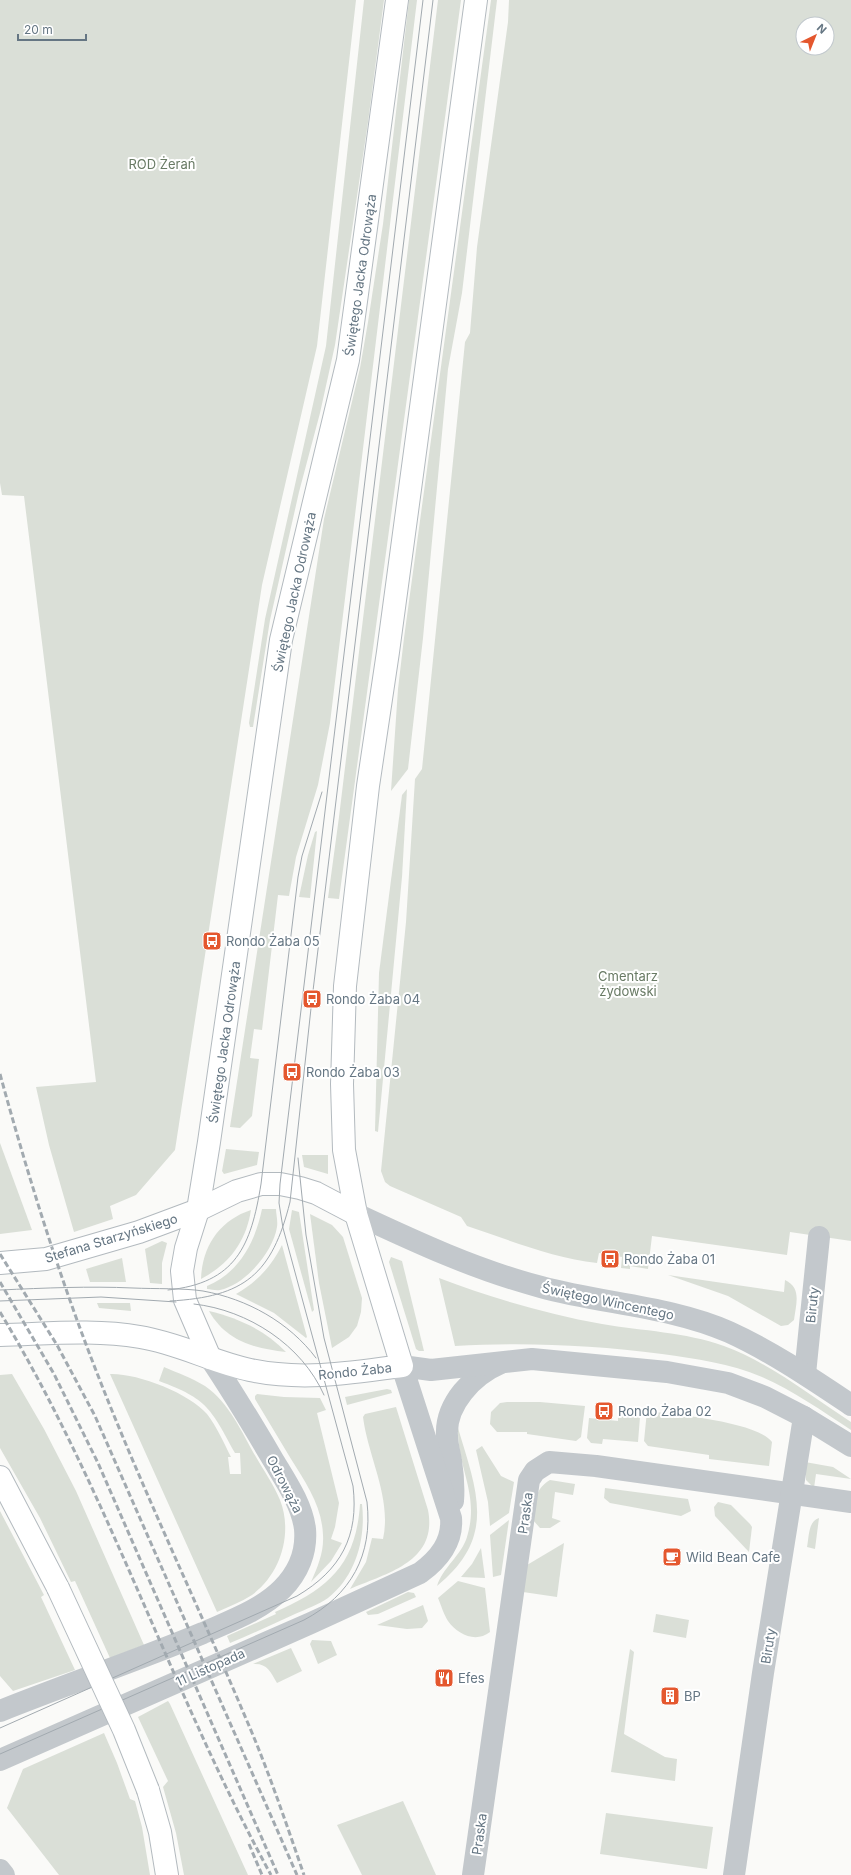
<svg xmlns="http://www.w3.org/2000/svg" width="851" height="1875" font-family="Inter,sans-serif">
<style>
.green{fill:#dadfd7;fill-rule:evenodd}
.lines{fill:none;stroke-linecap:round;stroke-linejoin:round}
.secondary-casing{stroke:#b3babf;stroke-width:24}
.minor{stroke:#c3c8cc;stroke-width:22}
.tertiary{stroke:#c3c8cc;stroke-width:22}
.secondary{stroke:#fff;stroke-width:22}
.tram{stroke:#a2aab0;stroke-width:1}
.rail{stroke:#a2aab0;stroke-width:3;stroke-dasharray:6 3;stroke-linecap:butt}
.secondary-bridge-casing{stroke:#b3babf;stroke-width:24;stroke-linecap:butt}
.secondary-bridge{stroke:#fff;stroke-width:22}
.labels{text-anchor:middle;stroke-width:4;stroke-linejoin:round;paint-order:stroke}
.park-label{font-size:13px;fill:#687a64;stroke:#fff}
.street-label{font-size:13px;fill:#657683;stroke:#fff}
.poi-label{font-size:13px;fill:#657683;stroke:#fff;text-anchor:start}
</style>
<rect width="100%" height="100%" fill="#fafaf8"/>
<!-- green -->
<g class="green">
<polygon points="0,0 356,0 317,346 262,585 175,1150 136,1195 110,1206 113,1219 74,1232 49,1145 36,1087 96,1082 24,496 2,495 0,483"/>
<polygon points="364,0 384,0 368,122 335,345 320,413 299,492 270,620 253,727 250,727 249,723 265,619 326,346"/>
<polygon points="409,0 417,0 330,723 318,785 296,857 289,896 278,895 262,1030 254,1029 250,1058 259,1059 252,1116 240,1128 230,1127 324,519 360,368 368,322 383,224"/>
<polygon points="438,0 461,0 339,899 328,898 339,817"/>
<polygon points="491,0 497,0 462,293 448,369 423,638 408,769 391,791 398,689 404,638"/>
<path d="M509,0h342v1241l-61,-9 -3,23 -135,-19 -4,33 -18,-3v3l-9,-1 1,-11 -23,-4 -2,10c-44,-5 -88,-23 -130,-37l-6,-9 -71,-31 -5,-4 -4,-11 25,-249 9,-143 7,-10 43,-427 5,-9 7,-86 31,-225zM803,24h24v24h-24z"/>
<polygon points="407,789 402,877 378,1132 375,1131 379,973 402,795"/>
<polygon points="317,831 310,898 299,897 308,855 315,832"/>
<polygon points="0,1143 32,1230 0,1234"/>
<polygon points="226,1149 259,1152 257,1165 224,1174 222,1171"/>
<polygon points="302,1155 328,1155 328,1174 304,1167"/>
<path d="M262,1209h14c0,5 2,12 1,18 -4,25 -32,58 -57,63 -4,1 -9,-1 -13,-1v-3c33,-14 48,-44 55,-77z"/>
<path d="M251,1210c-5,32 -22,54 -50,69 1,-33 19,-59 50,-69z"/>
<polygon points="292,1210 299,1212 314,1310 312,1312 289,1229"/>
<polygon points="310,1214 332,1225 343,1237 362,1298 361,1312 357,1326 349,1337 332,1348 319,1283"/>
<polygon points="162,1241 167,1243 162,1263 162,1284 150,1283 145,1249"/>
<path d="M282,1245l25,92 -1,1 -32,-25 -38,-19c20,-11 35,-27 46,-49z"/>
<polygon points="391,1257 402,1261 424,1351 419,1351 416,1349 389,1262"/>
<polygon points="122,1258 126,1282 90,1282 86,1269"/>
<path d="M668,1275l116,17 1,-12c17,8 11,24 9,40l-6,5 -7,1 -53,-30z"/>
<path d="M439,1278c53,20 107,36 163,46 41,7 83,8 122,22 46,17 87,50 127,76v8c-29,-19 -57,-39 -89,-53 -32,-14 -66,-18 -100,-23 -70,-9 -137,-12 -207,-8z"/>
<polygon points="97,1303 130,1303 131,1311 99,1308"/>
<path d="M209,1311c29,7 56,19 77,41 -33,-4 -60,-11 -77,-41z"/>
<path d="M164,1367c14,6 28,11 41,19 24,16 37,47 51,71 8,14 18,28 24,43 13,33 1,74 -28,95 -11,7 -24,12 -35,17l-107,-238c27,-1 79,19 97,40 10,13 17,29 24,43h-3l2,17h11l-1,-21h-5c-24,-44 -27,-54 -76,-72z"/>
<polygon points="12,1374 44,1429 76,1491 144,1645 110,1658 75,1581 71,1582 40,1518 0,1448 0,1375"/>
<polygon points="387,1389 391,1390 392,1393 347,1405 345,1397"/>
<path d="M257,1394l27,3 36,1 6,12 -9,3 22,90 -4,24 -4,12 11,4 -11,18 -20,21c7,-16 13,-30 12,-47 -1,-29 -17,-52 -32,-76 -12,-20 -24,-40 -36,-60v-3z"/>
<polygon points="507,1402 540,1402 585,1406 581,1437 576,1441 527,1434 527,1432 497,1432 490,1424 491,1412 500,1403"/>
<path d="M396,1407l32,103c10,52 -41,63 -78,79l16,-27 6,-24 11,1c9,-41 -15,-82 -20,-122l2,-3z"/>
<path d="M647,1411c26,3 111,11 125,31l-3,24 -60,-7v-4l-61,-9 -4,-5z"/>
<polygon points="618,1414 640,1417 638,1442 603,1439 602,1444 591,1443 587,1438 589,1418 618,1421"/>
<path d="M458,1428c19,64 39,109 -21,158 6,-19 24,-30 30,-49 13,-43 -10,-68 -9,-109z"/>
<polygon points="482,1446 501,1476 514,1482 509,1513 490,1526 488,1502 476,1450"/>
<polygon points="805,1462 833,1467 851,1479 816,1474 814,1488 806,1480"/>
<path d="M550,1480l25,4 -2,11 -18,-3 -3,26 9,3 -11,7h-10l-7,-8c2,-16 1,-31 17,-40z"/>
<polygon points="605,1488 688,1499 691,1511 681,1516 610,1503 604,1498"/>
<polygon points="718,1502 731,1505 750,1524 752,1527 749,1552 715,1516 714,1507"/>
<path d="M360,1504h2c4,34 -6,72 -34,94 -10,7 -22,11 -33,16 -22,10 -43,20 -65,29l-3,-7 49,-22 -1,-2c53,-23 81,-47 85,-108z"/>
<polygon points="0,1511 44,1595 41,1597 75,1670 13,1691 0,1676"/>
<path d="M819,1518l-4,31 -8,-2c2,-9 1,-26 12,-29z"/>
<polygon points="509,1520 501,1575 493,1577 490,1535"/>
<polygon points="564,1543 557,1597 523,1592 527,1565"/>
<polygon points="481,1548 485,1578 461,1577 472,1564"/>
<path d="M458,1581l27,7 5,44c-14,11 -32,3 -42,-11 -4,-6 -7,-16 -10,-23z"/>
<polygon points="408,1592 414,1593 416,1597 378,1614 368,1615 366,1612"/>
<polygon points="423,1605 428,1621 422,1628 407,1629 377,1625"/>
<polygon points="656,1614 689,1620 686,1638 653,1632"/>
<polygon points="312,1640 331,1641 337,1655 318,1664 310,1644"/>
<path d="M291,1648l11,23 -25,12c-7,-12 -10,-20 -24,-19z"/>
<polygon points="630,1649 634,1652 624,1734 665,1757 677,1759 675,1781 611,1772"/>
<polygon points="168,1701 170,1704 248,1875 184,1875 176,1833 163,1787 168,1781 138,1717"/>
<polygon points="104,1733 117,1763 130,1799 135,1801 142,1827 150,1875 59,1875 7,1808 23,1769"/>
<polygon points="403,1801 436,1875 362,1875 337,1825"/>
<polygon points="606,1813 713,1827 707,1869 600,1854"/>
</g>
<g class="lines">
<defs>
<g id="secondary">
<polyline points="0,1263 46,1259 139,1232 198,1210 237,1191 261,1184 280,1184 300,1188 316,1193 356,1214"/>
<path d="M0,1335c46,-1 94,-6 140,2 38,6 73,25 110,33 51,11 101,3 152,-4l-46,-152 -12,-64 -2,-66 3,-98 23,-200 20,-134 88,-652"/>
<polyline points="210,1358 185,1300 182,1271 186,1248 198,1210 209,1142 281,640 348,360 397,0"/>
<polyline points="0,1477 58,1588"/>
<polyline points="148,1790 160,1832 167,1875"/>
</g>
</defs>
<!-- secondary casing -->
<use href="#secondary" class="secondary-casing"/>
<!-- minor -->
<g class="minor">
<polyline points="805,1374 819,1237"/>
<polyline points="473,1875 529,1480 535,1471 549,1462 596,1466 851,1502"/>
<polyline points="734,1875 763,1673 804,1417"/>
</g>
<!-- tertiary -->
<g class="tertiary">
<path d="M356,1214c60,28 120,56 185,73 62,17 129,19 188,45 42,19 83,47 122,73"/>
<path d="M453,1501c1,-13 0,-27 -2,-40 -1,-8 -4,-16 -4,-25 -2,-32 26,-61 54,-73"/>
<path d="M0,1711c67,-27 136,-50 203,-78 27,-12 58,-23 79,-44 16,-16 25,-37 23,-60 -3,-25 -20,-49 -33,-71 -20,-34 -40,-67 -62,-100"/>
<path d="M0,1760l311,-137 109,-50c19,-14 33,-31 31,-55l-49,-152 29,4 101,-11 135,13 61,11 37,14 39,20 47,29"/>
<polyline points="0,1870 4,1875"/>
</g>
<!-- secondary -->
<use href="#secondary" class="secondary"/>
<!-- tram -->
<g class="tram">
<path d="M0,1290c45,-2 89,-4 133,-2 21,1 51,0 70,3 44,8 86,31 113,67"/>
<path d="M168,1290c68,-7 83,-44 93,-106l37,-307 4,-21 20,-64"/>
<polyline points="0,1301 101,1297 176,1302"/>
<path d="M170,1301c75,-4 102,-27 120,-99l22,-203 121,-999"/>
<path d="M194,1304c54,6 108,41 130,91"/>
<path d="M0,1728l297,-132c44,-26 62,-60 56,-110l-70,-258 -4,-25 1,-19 143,-1184"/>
<path d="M0,1754l304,-134c47,-25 69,-65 63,-118l-43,-164 -18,-103 -8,-77"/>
</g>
<!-- rail -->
<g class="rail">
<path d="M0,1074c28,102 59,202 97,299 46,118 101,232 150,348 22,51 39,102 57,154"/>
<polyline points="0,1254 57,1345 95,1416 297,1875"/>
<polyline points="0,1282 54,1374 98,1463 278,1875"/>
<path d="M0,1312c108,179 171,380 271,563"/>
<polyline points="249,1844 262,1875"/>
</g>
<defs>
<polyline id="secondary-bridge" points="58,1588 124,1730 148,1790"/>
</defs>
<!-- secondary-bridge casing -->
<use href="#secondary-bridge" class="secondary-bridge-casing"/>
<!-- secondary-bridge -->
<use href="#secondary-bridge" class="secondary-bridge"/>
</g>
<!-- icons -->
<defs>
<symbol id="bus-square" viewBox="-11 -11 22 22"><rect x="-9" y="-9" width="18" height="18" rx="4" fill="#e4572e" stroke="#fff"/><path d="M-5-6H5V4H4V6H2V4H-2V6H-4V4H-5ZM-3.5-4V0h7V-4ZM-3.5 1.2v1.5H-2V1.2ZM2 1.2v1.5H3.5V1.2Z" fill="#fff"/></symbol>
<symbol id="cafe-square" viewBox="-11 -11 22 22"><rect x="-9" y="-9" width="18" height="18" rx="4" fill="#e4572e" stroke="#fff"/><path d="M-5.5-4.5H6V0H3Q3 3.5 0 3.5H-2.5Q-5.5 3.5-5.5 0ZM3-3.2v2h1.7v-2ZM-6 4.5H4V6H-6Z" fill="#fff"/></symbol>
<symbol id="restaurant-square" viewBox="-11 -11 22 22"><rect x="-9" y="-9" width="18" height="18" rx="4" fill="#e4572e" stroke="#fff"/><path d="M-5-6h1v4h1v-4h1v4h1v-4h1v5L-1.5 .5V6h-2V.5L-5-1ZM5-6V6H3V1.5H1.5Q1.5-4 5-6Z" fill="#fff"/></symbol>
<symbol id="building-square" viewBox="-11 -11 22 22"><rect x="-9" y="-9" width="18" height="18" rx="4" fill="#e4572e" stroke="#fff"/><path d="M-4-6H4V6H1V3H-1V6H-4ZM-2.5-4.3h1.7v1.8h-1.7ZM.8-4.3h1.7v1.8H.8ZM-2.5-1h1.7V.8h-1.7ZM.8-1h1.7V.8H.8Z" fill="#fff"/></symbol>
</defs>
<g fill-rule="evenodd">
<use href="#bus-square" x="201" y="930" width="22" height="22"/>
<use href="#bus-square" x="301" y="988" width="22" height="22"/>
<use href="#bus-square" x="281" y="1061" width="22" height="22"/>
<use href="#bus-square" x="599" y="1248" width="22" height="22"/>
<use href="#bus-square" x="593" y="1400" width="22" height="22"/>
<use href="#cafe-square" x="661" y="1546" width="22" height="22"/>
<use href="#restaurant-square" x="433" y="1667" width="22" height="22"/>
<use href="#building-square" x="659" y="1685" width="22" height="22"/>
</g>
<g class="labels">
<!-- park labels -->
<g class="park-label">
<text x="162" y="169">ROD Żerań</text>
<text x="628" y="981">Cmentarz<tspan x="628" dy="15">żydowski</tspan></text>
</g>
<!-- street labels -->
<g class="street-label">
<text transform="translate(360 275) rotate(-82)" y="5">Świętego Jacka Odrowąża</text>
<text transform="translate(294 592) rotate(-78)" y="5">Świętego Jacka Odrowąża</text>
<text transform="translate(224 1042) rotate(-82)" y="5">Świętego Jacka Odrowąża</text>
<text transform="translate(111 1238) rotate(-17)" y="5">Stefana Starzyńskiego</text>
<text transform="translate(608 1301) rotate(12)" y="5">Świętego Wincentego</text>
<text transform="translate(812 1305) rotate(-84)" y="5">Biruty</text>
<text transform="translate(355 1371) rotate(-6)" y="5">Rondo Żaba</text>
<text transform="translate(285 1484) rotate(63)" y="5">Odrowąża</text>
<text transform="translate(525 1513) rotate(-82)" y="5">Praska</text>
<text transform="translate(768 1646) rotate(-81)" y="5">Biruty</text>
<text transform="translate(210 1667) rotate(-24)" y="5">11 Listopada</text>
<text transform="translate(479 1834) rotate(-82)" y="5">Praska</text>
</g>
<!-- poi labels -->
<g class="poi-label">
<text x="226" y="946">Rondo Żaba 05</text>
<text x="326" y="1004">Rondo Żaba 04</text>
<text x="306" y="1077">Rondo Żaba 03</text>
<text x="624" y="1264">Rondo Żaba 01</text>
<text x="618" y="1416">Rondo Żaba 02</text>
<text x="686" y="1562">Wild Bean Cafe</text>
<text x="458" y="1683">Efes</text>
<text x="684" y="1701">BP</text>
</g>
</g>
<!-- north arrow -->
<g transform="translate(815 36) rotate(43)"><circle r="19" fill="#ffffff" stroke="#c1c8cd"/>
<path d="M0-3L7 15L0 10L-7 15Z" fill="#e4572e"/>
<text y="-6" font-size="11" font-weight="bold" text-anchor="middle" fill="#657683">N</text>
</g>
<!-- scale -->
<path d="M18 34v6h68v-6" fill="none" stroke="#657683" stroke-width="2"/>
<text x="24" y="34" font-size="12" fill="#657683" stroke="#ffffff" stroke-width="3" paint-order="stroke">20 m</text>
</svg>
